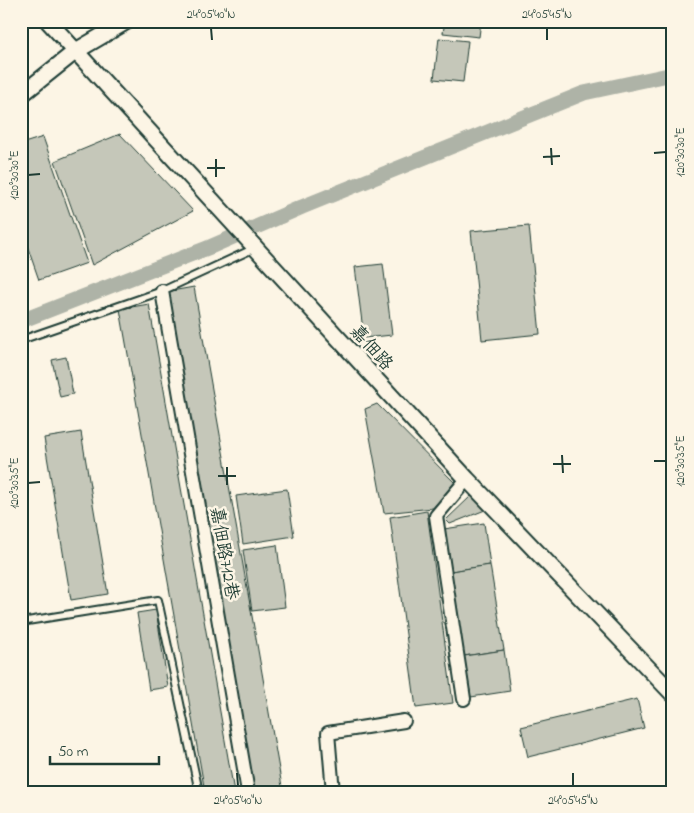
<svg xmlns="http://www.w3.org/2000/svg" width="694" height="813" font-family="'Indie Flower','LXGW WenKai TC',sans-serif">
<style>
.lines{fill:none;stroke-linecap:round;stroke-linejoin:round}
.canal{stroke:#aeb3a7;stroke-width:15}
.building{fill:#c5c7b9;stroke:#1f3d34}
.service-casing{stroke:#1f3d34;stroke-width:10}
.minor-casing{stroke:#1f3d34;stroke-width:16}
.tertiary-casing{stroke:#1f3d34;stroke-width:19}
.service{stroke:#fcf5e5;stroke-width:6}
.minor{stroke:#fcf5e5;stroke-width:12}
.tertiary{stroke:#fcf5e5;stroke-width:15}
.ticks{fill:none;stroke:#1f3d34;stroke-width:2}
.labels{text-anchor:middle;stroke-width:5;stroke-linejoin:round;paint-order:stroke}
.street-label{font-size:18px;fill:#1f3d34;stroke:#fcf5e5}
.neatline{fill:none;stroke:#1f3d34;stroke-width:2}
.ticks-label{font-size:12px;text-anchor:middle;fill:#1f3d34}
</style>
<rect width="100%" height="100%" fill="#fcf5e5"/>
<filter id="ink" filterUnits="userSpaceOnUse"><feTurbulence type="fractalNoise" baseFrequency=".02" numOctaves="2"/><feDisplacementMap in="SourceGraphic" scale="10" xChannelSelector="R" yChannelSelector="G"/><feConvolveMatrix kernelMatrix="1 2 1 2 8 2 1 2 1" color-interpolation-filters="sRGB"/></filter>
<g filter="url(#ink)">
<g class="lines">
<!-- canal -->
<polyline class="canal" points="21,321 210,247 302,207 584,93 673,74"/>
</g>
<!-- building -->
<g class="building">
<polygon points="445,21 481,21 479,37 443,33"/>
<polygon points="439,38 468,41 463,82 434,79"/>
<polygon points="120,134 193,211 92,265 55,161"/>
<polygon points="43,137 87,263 39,280 21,228 21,144"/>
<polygon points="529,226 540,334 482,340 471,231"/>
<polygon points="383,264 392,335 364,338 355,267"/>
<polygon points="194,287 283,792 254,792 166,292"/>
<polygon points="149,304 234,792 205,792 120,309"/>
<polygon points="66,357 73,394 60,397 52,360"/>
<polygon points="377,404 455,483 433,508 384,513 365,409"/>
<polygon points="81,432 108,594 71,600 44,438"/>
<polygon points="287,489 294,536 243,544 236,496"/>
<polygon points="471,496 485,510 450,524 446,520"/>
<polygon points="427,511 453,703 416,708 390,517"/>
<polygon points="484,523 490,565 451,571 444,529"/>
<polygon points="277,545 285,607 252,611 243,550"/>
<polygon points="490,565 504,650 464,656 451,571"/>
<polygon points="156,610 168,687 149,690 137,613"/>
<polygon points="504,650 510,691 471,697 464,656"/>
<polygon points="637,699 644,728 528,757 521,727"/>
</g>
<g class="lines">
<defs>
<g id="service">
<polyline points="21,340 162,291 255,248"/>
<polyline points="21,622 158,600 199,792"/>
</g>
<g id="minor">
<polyline points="162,291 248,792"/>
<polyline points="464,699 436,516 467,479"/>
<polyline points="333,792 328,733 404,721"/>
</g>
<g id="tertiary">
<polyline points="48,21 467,479 673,694"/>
<polyline points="21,95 76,51 127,21"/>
</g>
</defs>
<!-- service casing -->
<use href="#service" class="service-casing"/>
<!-- minor casing -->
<use href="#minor" class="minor-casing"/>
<!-- tertiary casing -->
<use href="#tertiary" class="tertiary-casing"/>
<!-- service -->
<use href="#service" class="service"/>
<!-- minor -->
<use href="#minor" class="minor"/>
<!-- tertiary -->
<use href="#tertiary" class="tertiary"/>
</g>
</g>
<!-- ticks -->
<path class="ticks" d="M211,28l1,12M547,28v12M551,148l1,17M654,153l12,-1M543,157l17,-1M216,159v18M207,168h18M28,175l12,-1M562,455l1,18M654,461h12M553,464h18M227,467v18M218,476h18M28,483l12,-1M237,773l1,13M573,773v13"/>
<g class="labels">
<!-- street labels -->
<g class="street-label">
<text transform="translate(372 347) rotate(48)" y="6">嘉佃路</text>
<text transform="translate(225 553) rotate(80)" y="6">嘉佃路712巷</text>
</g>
</g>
<!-- margin -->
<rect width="694" height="813" fill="none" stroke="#fcf5e5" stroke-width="55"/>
<!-- scale -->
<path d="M50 756v8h109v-8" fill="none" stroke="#1f3d34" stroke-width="2.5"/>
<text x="58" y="756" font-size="15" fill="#1f3d34" stroke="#fcf5e5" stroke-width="4" paint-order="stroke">50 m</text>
<rect x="28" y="28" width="638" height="758" class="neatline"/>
<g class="ticks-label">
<text x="211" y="18">24°05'40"N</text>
<text x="547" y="18">24°05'45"N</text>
<text transform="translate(680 152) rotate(-90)" y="4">120°30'30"E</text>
<text transform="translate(14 175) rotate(-90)" y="4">120°30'30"E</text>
<text transform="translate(680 461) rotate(-90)" y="4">120°30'35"E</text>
<text transform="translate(14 483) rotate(-90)" y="4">120°30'35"E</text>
<text x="238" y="804">24°05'40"N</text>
<text x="573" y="804">24°05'45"N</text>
</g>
</svg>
